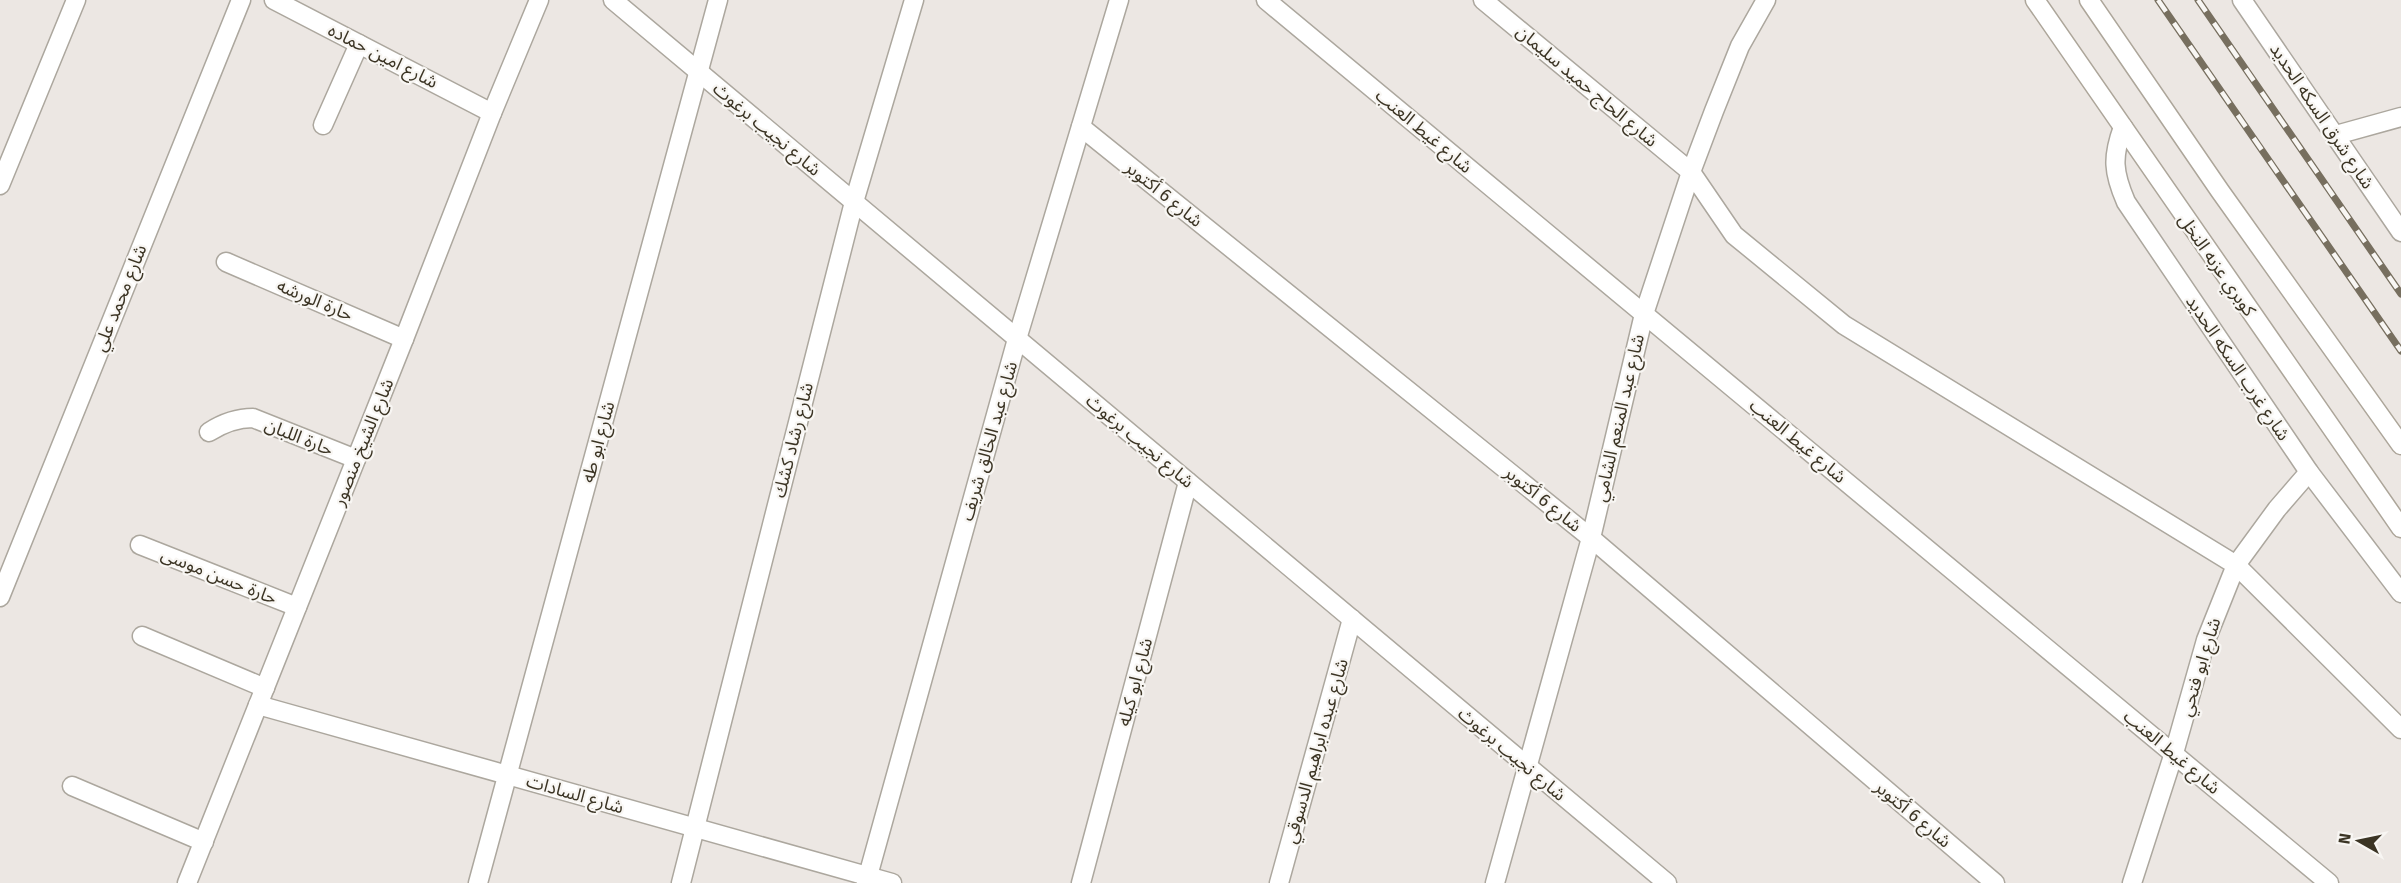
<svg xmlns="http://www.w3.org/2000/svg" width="2401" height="883" font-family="'Fira Sans','Noto Sans Arabic',sans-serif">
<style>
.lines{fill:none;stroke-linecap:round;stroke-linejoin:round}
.minor-casing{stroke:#aca79e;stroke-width:21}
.tertiary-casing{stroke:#aca79e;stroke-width:21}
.secondary-casing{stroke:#ada69a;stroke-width:21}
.minor{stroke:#fff;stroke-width:18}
.tertiary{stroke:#fff;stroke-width:18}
.secondary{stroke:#fff;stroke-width:18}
.rail-casing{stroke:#776f5f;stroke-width:7}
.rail{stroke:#f8f6f3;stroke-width:4.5;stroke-dasharray:14;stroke-linecap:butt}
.labels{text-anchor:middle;stroke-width:4.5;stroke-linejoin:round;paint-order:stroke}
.street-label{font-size:18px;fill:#3b3424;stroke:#f8f6f3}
</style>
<rect width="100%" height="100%" fill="#ece7e3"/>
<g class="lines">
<defs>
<g id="minor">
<polyline points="274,0 492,113"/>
<polyline points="613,0 1667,883"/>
<polyline points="1266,0 2329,883"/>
<polyline points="1483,0 1691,172 1734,235 1844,325 2236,565 2401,729"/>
<polyline points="2242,0 2401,232"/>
<polyline points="323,125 359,44"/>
<polyline points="1081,127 1591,538 1995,883"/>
<polyline points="2336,135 2401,117"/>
<polyline points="0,185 76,0"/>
<polyline points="226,262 404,339"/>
<path d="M209,432c14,-9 27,-14 44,-14l103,41"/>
<polyline points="140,545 297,607"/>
<polyline points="0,597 241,0"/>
<polyline points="142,636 265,688"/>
<polyline points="258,705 892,883"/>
<polyline points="72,786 204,842"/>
<polyline points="187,883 404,339 492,113 539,0"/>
<polyline points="478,883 718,0"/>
<polyline points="681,883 854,202 914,0"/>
<polyline points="866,883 1017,339 1119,0"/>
<polyline points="1081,883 1188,482"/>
<polyline points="1279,883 1352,619"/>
<polyline points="1495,883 1591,538 1644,314 1691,172 1714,111 1740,46 1766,0"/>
<polyline points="2132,883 2174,753 2206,640 2236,565 2277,509 2309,472"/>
</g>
<path id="tertiary" d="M2123,127c-11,30 -10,45 3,75l183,270 92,121"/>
<g id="secondary">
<polyline points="2035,0 2401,528"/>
<polyline points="2089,0 2220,191 2401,445"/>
</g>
</defs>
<!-- minor casing -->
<use href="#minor" class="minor-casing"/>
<!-- tertiary casing -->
<use href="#tertiary" class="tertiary-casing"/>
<!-- secondary casing -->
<use href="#secondary" class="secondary-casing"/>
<!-- minor -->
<use href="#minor" class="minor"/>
<!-- tertiary -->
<use href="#tertiary" class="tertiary"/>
<!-- secondary -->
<use href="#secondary" class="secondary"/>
<defs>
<g id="rail">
<polyline points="2158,0 2401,351"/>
<polyline points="2198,0 2401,294"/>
</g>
</defs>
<!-- rail casing -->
<use href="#rail" class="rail-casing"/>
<!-- rail -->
<use href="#rail" class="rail"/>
</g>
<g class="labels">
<!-- street labels -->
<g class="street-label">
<text transform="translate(383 56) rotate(27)" y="6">شارع امين حماده</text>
<text transform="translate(1587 86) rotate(40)" y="6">شارع الحاج حميد سليمان</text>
<text transform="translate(2322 116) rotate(56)" y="6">شارع شرق السكه الحديد</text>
<text transform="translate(767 129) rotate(40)" y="6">شارع نجيب برغوث</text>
<text transform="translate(1424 131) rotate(40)" y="6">شارع غيط العنب</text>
<text transform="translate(1164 194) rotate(39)" y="6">شارع 6 أكتوبر</text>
<text transform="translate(2217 265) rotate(55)" y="6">كوبري عزبه النخل</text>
<text transform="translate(120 298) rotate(-68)" y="6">شارع محمد علي</text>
<text transform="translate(315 300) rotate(23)" y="6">حارة الورشه</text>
<text transform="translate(2238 368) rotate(56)" y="6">شارع غرب السكه الحديد</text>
<text transform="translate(1619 418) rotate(-77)" y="6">شارع عبد المنعم الشامي</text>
<text transform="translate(299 437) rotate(22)" y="6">حارة اللبان</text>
<text transform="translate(793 440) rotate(-76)" y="6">شارع رشاد كشك</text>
<text transform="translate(989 441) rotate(-74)" y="6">شارع عبد الخالق شريف</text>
<text transform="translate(1140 441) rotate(40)" y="6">شارع نجيب برغوث</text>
<text transform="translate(1798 441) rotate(40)" y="6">شارع غيط العنب</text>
<text transform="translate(363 442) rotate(-68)" y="6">شارع الشيخ منصور</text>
<text transform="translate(598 442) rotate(-75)" y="6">شارع ابو طه</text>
<text transform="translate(1543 499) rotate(39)" y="6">شارع 6 أكتوبر</text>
<text transform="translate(219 576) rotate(22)" y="6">حارة حسن موسى</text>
<text transform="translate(2200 667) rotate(-73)" y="6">شارع ابو فتحي</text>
<text transform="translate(1135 682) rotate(-75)" y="6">شارع ابو كيله</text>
<text transform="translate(1316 751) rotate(-74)" y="6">شارع عبده ابراهيم الدسوقي</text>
<text transform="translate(2172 752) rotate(40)" y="6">شارع غيط العنب</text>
<text transform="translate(1512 754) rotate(40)" y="6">شارع نجيب برغوث</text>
<text transform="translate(575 794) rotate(16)" y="6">شارع السادات</text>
<text transform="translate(1913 814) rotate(40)" y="6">شارع 6 أكتوبر</text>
</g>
</g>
<!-- north arrow -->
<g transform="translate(2359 841) rotate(279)" stroke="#f8f6f3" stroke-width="4.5" paint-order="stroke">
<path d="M0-4.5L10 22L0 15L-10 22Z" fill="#3b3424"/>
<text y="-9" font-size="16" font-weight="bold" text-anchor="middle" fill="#3b3424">N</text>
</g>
</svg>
